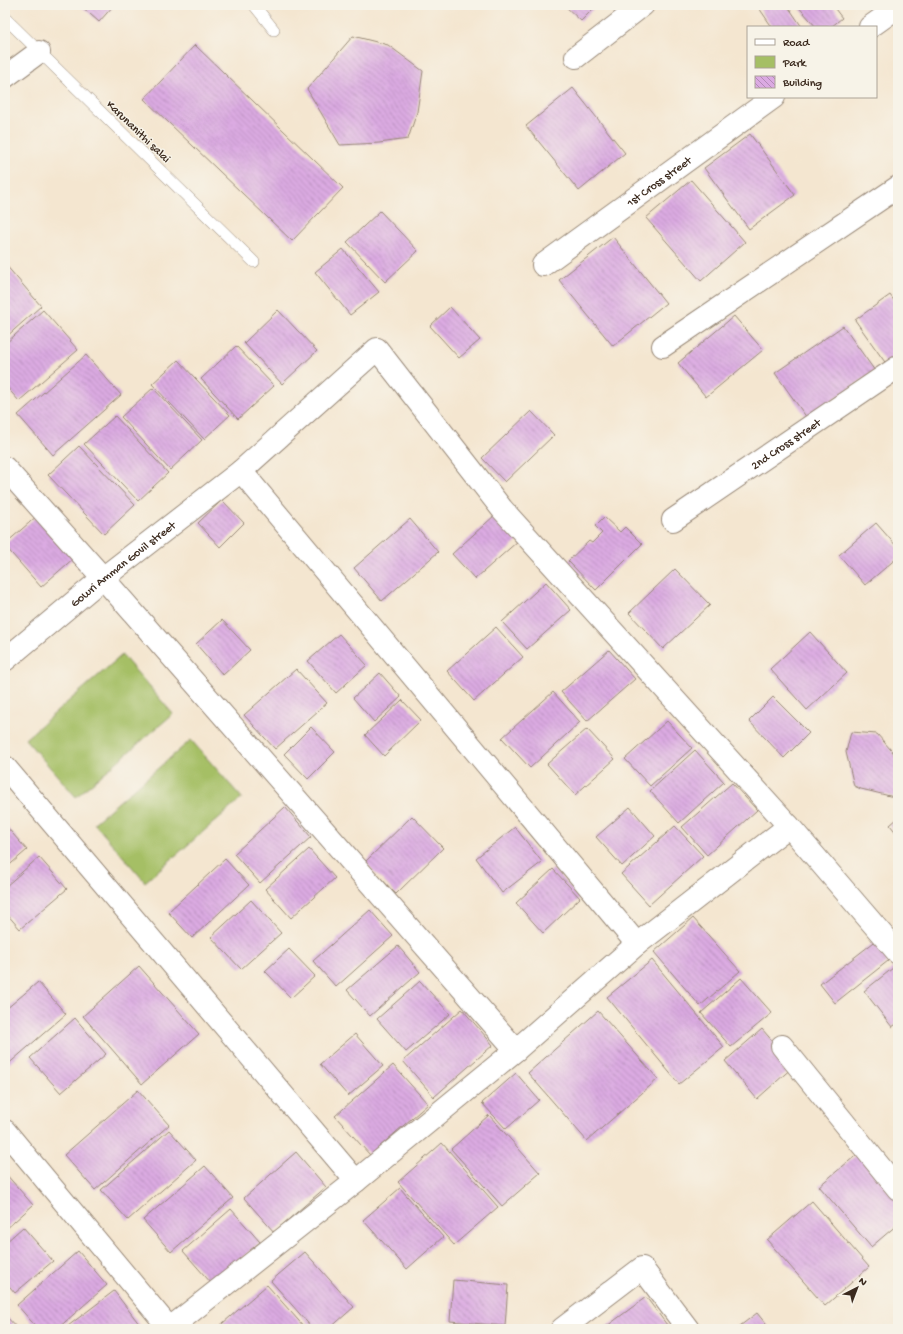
<svg xmlns="http://www.w3.org/2000/svg" width="903" height="1334" font-family="'Gochi Hand',sans-serif">
<style>
.park{fill:#a5bf65;stroke:#707442}
.building{fill:url(#building-back-hatch)}
.lines{fill:none;stroke-linecap:round;stroke-linejoin:round}
.lane-casing{stroke:#988877;stroke-width:12}
.street-casing{stroke:#988877;stroke-width:24}
.lane{stroke:#fff;stroke-width:11}
.street{stroke:#fff;stroke-width:22}
.labels{text-anchor:middle;stroke-width:3;stroke-linejoin:round;paint-order:stroke}
.street-label{font-size:12px;fill:#3b2a1e;stroke:#f7f3e8}
</style>
<defs>
<pattern id="building-back-hatch" width="6" height="6" patternUnits="userSpaceOnUse"><rect width="6" height="6" fill="#dbaae2"/><path d="M-1 5l2 2M0 0l6 6M5-1l2 2" fill="none" stroke="#b38bb7"/></pattern>
</defs>
<rect width="100%" height="100%" fill="#f7f3e8"/>
<filter id="ink" filterUnits="userSpaceOnUse"><feTurbulence type="fractalNoise" baseFrequency=".025" numOctaves="2"/><feDisplacementMap in="SourceGraphic" scale="8" xChannelSelector="R" yChannelSelector="G"/><feConvolveMatrix kernelMatrix="1 2 1 2 8 2 1 2 1" color-interpolation-filters="sRGB"/></filter>
<filter id="wash" filterUnits="userSpaceOnUse"><feTurbulence type="fractalNoise" baseFrequency=".012" numOctaves="4" result="noise"/><feDisplacementMap in="SourceGraphic" scale="16" xChannelSelector="R" yChannelSelector="G"/><feGaussianBlur stdDeviation="0.9" result="paint"/><feColorMatrix in="noise" values="0 0 0 0 0 0 0 0 0 0 0 0 0 0 0 0 0 1.4 0 .05"/><feComposite in="paint" operator="in"/></filter>
<g filter="url(#wash)">
<rect width="100%" height="100%" fill="#f4e6d0"/>
<!-- park -->
<g class="park">
<polygon points="122,655 173,714 76,797 25,739"/>
<polygon points="191,740 242,798 145,882 94,823"/>
</g>
<g id="blocks">
<!-- building -->
<g class="building">
<polygon points="80,5 114,5 99,22"/>
<polygon points="564,5 597,5 581,21"/>
<polygon points="757,5 787,5 802,27 772,27"/>
<polygon points="797,5 832,5 842,18 831,27 816,27"/>
<polygon points="353,36 388,45 423,71 417,112 408,139 379,143 340,145 307,89"/>
<polygon points="195,45 343,188 292,241 144,99"/>
<polygon points="573,88 625,153 579,191 526,126"/>
<polygon points="750,134 795,195 749,229 704,168"/>
<polygon points="691,180 745,242 701,281 646,218"/>
<polygon points="380,211 418,251 385,282 347,242"/>
<polygon points="613,237 666,303 613,346 559,280"/>
<polygon points="343,249 379,292 350,315 315,272"/>
<polygon points="5,264 41,306 5,338"/>
<polygon points="890,295 898,306 898,357 887,365 855,320"/>
<polygon points="450,307 480,340 459,358 430,326"/>
<polygon points="43,310 78,350 19,401 5,385 5,344"/>
<polygon points="278,310 317,351 282,384 244,343"/>
<polygon points="734,316 763,350 706,397 678,363"/>
<polygon points="843,326 875,371 807,418 775,373"/>
<polygon points="236,346 274,386 238,419 201,379"/>
<polygon points="86,355 121,395 53,455 18,415"/>
<polygon points="178,360 230,415 204,439 152,384"/>
<polygon points="153,388 202,440 170,470 121,417"/>
<polygon points="531,411 554,435 505,482 482,458"/>
<polygon points="115,416 168,473 138,501 84,444"/>
<polygon points="79,446 135,505 104,534 48,475"/>
<polygon points="222,500 244,523 220,547 198,523"/>
<polygon points="38,515 75,557 41,587 5,546 5,544"/>
<polygon points="495,515 518,541 475,579 452,554"/>
<polygon points="604,517 620,532 625,527 642,544 596,590 568,561 589,541 592,543 602,533 595,526"/>
<polygon points="410,519 438,552 382,601 354,568"/>
<polygon points="876,523 898,548 898,557 865,585 839,555"/>
<polygon points="675,569 710,605 663,649 629,613"/>
<polygon points="546,582 571,610 527,649 502,622"/>
<polygon points="222,620 250,650 223,675 196,644"/>
<polygon points="496,627 523,657 474,701 447,671"/>
<polygon points="810,632 847,673 807,710 770,669"/>
<polygon points="339,634 367,665 336,693 308,661"/>
<polygon points="609,650 635,679 587,721 561,692"/>
<polygon points="296,669 327,703 275,749 244,715"/>
<polygon points="380,673 401,697 374,722 353,698"/>
<polygon points="553,692 580,722 530,768 502,738"/>
<polygon points="773,697 809,733 784,758 749,721"/>
<polygon points="402,700 421,720 384,756 365,735"/>
<polygon points="667,721 692,748 650,786 625,759"/>
<polygon points="311,727 335,752 308,779 284,754"/>
<polygon points="587,729 615,759 575,795 547,764"/>
<polygon points="851,732 877,734 898,758 898,798 861,789 854,786 846,752"/>
<polygon points="695,750 724,782 679,823 650,791"/>
<polygon points="732,783 757,810 707,855 682,827"/>
<polygon points="285,807 311,837 260,883 234,854"/>
<polygon points="630,807 655,836 622,866 596,837"/>
<polygon points="412,816 443,848 396,894 365,862"/>
<polygon points="898,818 898,835 890,825"/>
<polygon points="5,825 27,850 5,869"/>
<polygon points="675,826 703,856 649,905 621,874"/>
<polygon points="515,827 542,862 502,893 476,858"/>
<polygon points="309,849 335,878 291,918 265,889"/>
<polygon points="39,857 67,889 20,929 5,912 5,887"/>
<polygon points="225,859 249,885 192,938 168,912"/>
<polygon points="553,869 580,898 543,933 516,903"/>
<polygon points="251,900 281,933 241,969 211,937"/>
<polygon points="370,910 393,936 336,987 313,961"/>
<polygon points="693,918 740,971 700,1006 654,952"/>
<polygon points="878,939 893,957 835,1003 820,984"/>
<polygon points="398,946 420,972 370,1016 347,990"/>
<polygon points="289,949 315,976 291,998 265,971"/>
<polygon points="652,960 724,1047 679,1084 607,997"/>
<polygon points="898,964 898,1023 892,1027 864,991"/>
<polygon points="139,966 199,1034 142,1084 83,1016"/>
<polygon points="741,978 772,1013 731,1047 701,1013"/>
<polygon points="420,981 450,1014 406,1052 377,1019"/>
<polygon points="38,982 66,1014 5,1067 5,1010"/>
<polygon points="462,1009 493,1045 434,1097 403,1061"/>
<polygon points="598,1011 658,1079 587,1141 528,1073"/>
<polygon points="75,1018 106,1054 61,1093 30,1058"/>
<polygon points="762,1029 794,1066 757,1099 725,1061"/>
<polygon points="355,1034 383,1066 348,1096 320,1064"/>
<polygon points="393,1065 428,1104 370,1155 335,1116"/>
<polygon points="516,1073 539,1100 506,1129 482,1103"/>
<polygon points="138,1090 169,1125 95,1190 64,1155"/>
<polygon points="489,1115 540,1173 502,1206 451,1149"/>
<polygon points="169,1130 196,1160 128,1220 101,1190"/>
<polygon points="442,1143 498,1207 454,1245 398,1182"/>
<polygon points="296,1152 326,1187 274,1232 244,1198"/>
<polygon points="860,1152 898,1197 898,1224 871,1247 819,1186"/>
<polygon points="205,1166 233,1198 171,1252 143,1220"/>
<polygon points="5,1173 33,1205 5,1230"/>
<polygon points="400,1188 443,1237 407,1269 363,1220"/>
<polygon points="812,1201 869,1267 825,1306 767,1240"/>
<polygon points="231,1209 260,1242 212,1284 183,1251"/>
<polygon points="23,1227 53,1261 15,1293 5,1281 5,1243"/>
<polygon points="78,1251 107,1285 57,1329 38,1329 17,1305"/>
<polygon points="305,1252 354,1307 329,1329 313,1329 271,1281"/>
<polygon points="453,1280 508,1285 505,1326 450,1321"/>
<polygon points="267,1285 306,1329 216,1329"/>
<polygon points="114,1291 143,1329 64,1329"/>
<polygon points="646,1297 670,1329 603,1329"/>
<polygon points="757,1313 770,1329 736,1329"/>
<polygon points="5,1315 18,1329 5,1329"/>
</g>
</g>
</g>
<g filter="url(#ink)">
<use href="#blocks" fill-opacity="0" stroke="#988877" stroke-width="1"/>
<g class="lines">
<defs>
<g id="lane">
<polyline points="254,5 274,30"/>
<polyline points="5,18 254,262"/>
</g>
<g id="street">
<polyline points="870,27 898,7"/>
<polyline points="576,57 643,5"/>
<polyline points="5,77 39,52"/>
<path id="s1" d="M543,265l231,-168"/>
<polyline points="663,346 898,187"/>
<polyline points="5,468 103,578 516,1050"/>
<polyline points="241,471 637,944"/>
<path id="s2" d="M673,520l225,-153"/>
<path id="s3" d="M5,660l98,-82 138,-107 136,-122 125,160 287,317 109,127"/>
<polyline points="5,767 356,1181"/>
<polyline points="782,1046 898,1189"/>
<polyline points="5,1131 170,1329"/>
<polyline points="169,1329 356,1181 516,1050 637,944 789,826"/>
<polyline points="562,1329 642,1268 688,1329"/>
</g>
</defs>
<!-- lane casing -->
<use href="#lane" class="lane-casing"/>
<!-- street casing -->
<use href="#street" class="street-casing"/>
<!-- lane -->
<use href="#lane" class="lane"/>
<!-- street -->
<use href="#street" class="street"/>
</g>
</g>
<g class="labels">
<!-- street labels -->
<g class="street-label">
<text transform="translate(139 131) rotate(44)" y="4">Karunanithi salai</text>
<text dy="4" stroke="none"><textPath href="#s1" startOffset="143">1st Cross street</textPath></text>
<text dy="4" stroke="none"><textPath href="#s2" startOffset="136">2nd Cross street</textPath></text>
<text dy="4" stroke="none"><textPath href="#s3" startOffset="152">Gowri Amman Govil street</textPath></text>
</g>
</g>
<!-- margin -->
<rect width="903" height="1334" fill="none" stroke="#f7f3e8" stroke-width="20"/>
<!-- legend -->
<rect x="747" y="26" width="130" height="72" fill="#f7f3e8" stroke="#aca397"/>
<rect x="755" y="39" width="20" height="6" fill="#ffffff" stroke="#aca397"/>
<text x="783" y="46" font-size="12" fill="#3b2a1e">Road</text>
<rect x="755" y="56" width="20" height="12" fill="#a5bf65" stroke="#aca397"/>
<text x="783" y="66" font-size="12" fill="#3b2a1e">Park</text>
<rect x="755" y="76" width="20" height="12" fill="url(#building-back-hatch)" stroke="#aca397"/>
<text x="783" y="86" font-size="12" fill="#3b2a1e">Building</text>
<!-- north arrow -->
<g transform="translate(857 1288) rotate(42)" stroke="#f7f3e8" stroke-width="3" paint-order="stroke">
<path d="M0-3L7 15L0 10L-7 15Z" fill="#3b2a1e"/>
<text y="-6" font-size="11" font-weight="bold" text-anchor="middle" fill="#3b2a1e">N</text>
</g>
</svg>
